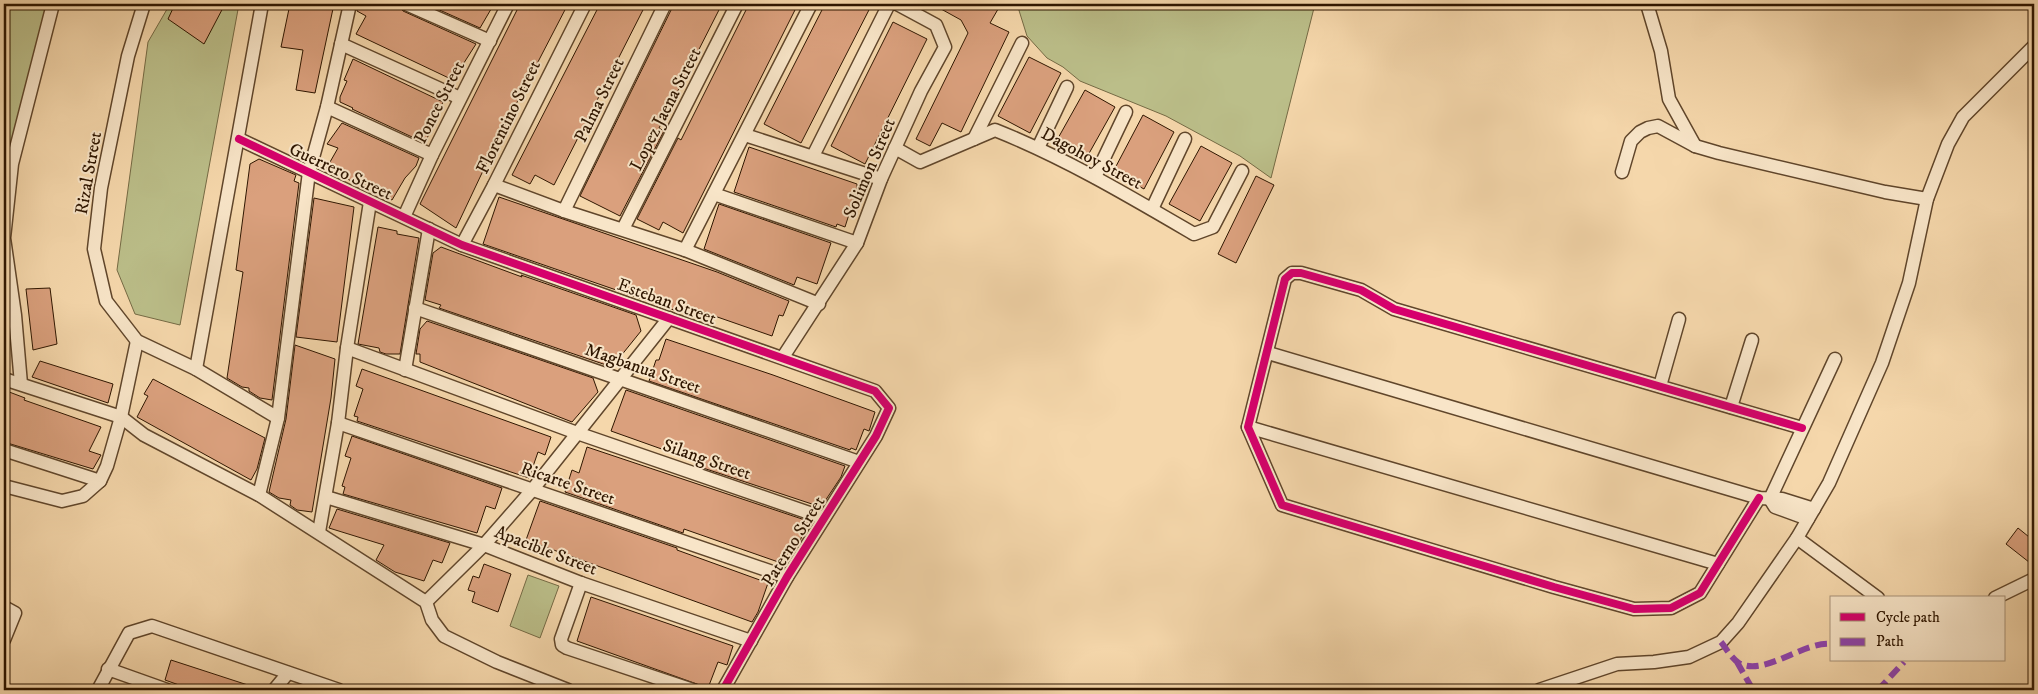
<svg xmlns="http://www.w3.org/2000/svg" width="2038" height="694" font-family="'IM FELL DW Pica',serif">
<style>
.green{fill:#bbbe89;stroke:#756a44}
.building{fill:#daa07d;stroke:#2f1600}
.lines{fill:none;stroke-linecap:round;stroke-linejoin:round}
.minor-casing{stroke:#60462b;stroke-width:15}
.minor{stroke:#f8e5c8;stroke-width:12}
.quiet{stroke:#8e44ad;stroke-width:6;stroke-dasharray:12 6;stroke-linecap:butt}
.cycleway-casing{stroke:#f8e5c8;stroke-width:11}
.cycleway{stroke:#d6006c;stroke-width:8}
.labels{text-anchor:middle;stroke-width:4;stroke-linejoin:round;paint-order:stroke}
.street-label{font-size:18px;fill:#2f1600;stroke:#f8e5c8}
</style>
<rect width="100%" height="100%" fill="#f5d7ab"/>
<filter id="stains"><feTurbulence type="fractalNoise" baseFrequency=".004" numOctaves="4"/><feColorMatrix values="0 0 0 0 .2 0 0 0 0 .09 0 0 0 0 .02 0 0 0 .5 -.17"/></filter>
<radialGradient id="worn" r=".72"><stop offset=".6" stop-color="#630" stop-opacity="0"/><stop offset="1" stop-color="#630" stop-opacity=".3"/></radialGradient>
<!-- green -->
<g class="green">
<polygon points="4,4 50,4 13,143 4,151"/>
<polygon points="170,4 239,4 180,325 135,314 117,270 148,42"/>
<polygon points="1017,4 1315,4 1271,178 1240,156 1166,116 1080,81 1063,67 1047,58 1027,36"/>
<polygon points="528,575 559,586 540,638 510,626"/>
</g>
<!-- building -->
<g class="building">
<polygon points="175,4 225,4 204,44 168,19"/>
<polygon points="290,4 334,4 315,93 296,90 303,50 281,47"/>
<polygon points="358,4 398,4 403,11 476,44 453,80 356,34 366,16 357,11"/>
<polygon points="426,4 494,4 480,28"/>
<polygon points="520,4 568,4 499,137 456,228 420,204"/>
<polygon points="600,4 646,4 554,185 535,175 530,184 512,175"/>
<polygon points="674,4 722,4 659,128 664,131 620,216 580,196"/>
<polygon points="749,4 798,4 683,233 663,222 659,230 637,219 678,138 681,140"/>
<polygon points="825,4 872,4 801,143 764,124"/>
<polygon points="932,4 1001,4 990,23 1009,32 961,132 942,123 930,146 916,139 968,33 961,20"/>
<polygon points="893,22 927,39 865,164 831,146"/>
<polygon points="1029,57 1061,73 1030,133 998,116"/>
<polygon points="353,59 443,102 425,143 352,109 353,108 340,102 340,97 347,81 344,80"/>
<polygon points="1085,90 1115,107 1087,157 1057,140"/>
<polygon points="1143,115 1174,132 1144,189 1113,172"/>
<polygon points="342,123 419,158 416,166 405,178 392,200 326,169 338,148 327,144"/>
<polygon points="1201,146 1232,163 1200,221 1169,204"/>
<polygon points="749,147 857,184 857,189 845,227 837,224 836,227 734,192"/>
<polygon points="259,159 296,175 294,181 299,183 272,400 260,398 249,391 249,388 242,387 227,378 243,272 236,270 250,164"/>
<polygon points="1256,176 1274,185 1236,263 1218,254"/>
<polygon points="499,197 717,272 789,301 783,316 779,315 772,336 680,304 677,311 483,244"/>
<polygon points="314,198 354,207 337,342 296,337"/>
<polygon points="719,204 831,243 817,284 797,277 794,285 704,249"/>
<polygon points="378,227 397,231 397,234 419,238 400,354 386,354 380,352 379,348 358,344"/>
<polygon points="441,247 522,277 521,275 636,315 641,331 612,367 439,308 441,305 425,300 433,253"/>
<polygon points="50,288 57,344 33,350 26,289"/>
<polygon points="427,321 593,378 598,392 572,422 420,362 420,354 416,354 420,329"/>
<polygon points="666,339 773,375 875,412 869,431 864,429 856,450 851,448 850,450 649,381 656,360 659,360"/>
<polygon points="295,345 335,359 331,398 312,512 297,510 290,505 291,500 279,498 269,492 286,419"/>
<polygon points="40,361 113,384 108,403 32,377"/>
<polygon points="362,369 551,437 545,455 538,452 529,478 357,421 358,417 354,416 363,389 356,386"/>
<polygon points="153,379 265,438 257,469 251,480 137,417 148,396 144,394"/>
<polygon points="4,390 25,398 24,400 101,427 89,451 101,455 93,469 4,442"/>
<polygon points="626,390 845,466 841,477 821,507 700,467 701,463 611,431"/>
<polygon points="352,436 502,488 495,509 486,506 477,533 343,494 345,487 342,486 351,458 345,456"/>
<polygon points="587,447 808,521 800,541 792,539 784,564 684,529 683,533 565,492 572,470 579,473"/>
<polygon points="540,501 677,548 677,550 768,583 758,612 752,622 526,540"/>
<polygon points="337,509 450,543 442,563 433,560 424,581 395,572 376,560 384,545 329,528"/>
<polygon points="2018,528 2034,541 2034,566 2006,544"/>
<polygon points="484,564 511,574 498,612 472,602 475,592 468,590 473,576 479,578"/>
<polygon points="591,597 733,646 727,665 718,662 708,688 577,641"/>
<polygon points="171,660 257,688 257,690 193,690 165,680"/>
</g>
<g class="lines">
<defs>
<g id="minor">
<polyline points="144,4 128,56 101,188 94,249 106,301 137,341 196,369 278,418"/>
<polyline points="406,4 490,41"/>
<polyline points="1647,4 1661,51 1669,99 1695,146"/>
<polyline points="341,44 460,98"/>
<polyline points="327,107 432,155"/>
<polyline points="745,135 881,179"/>
<polyline points="239,139 462,245 875,391 889,408 876,436 787,577 723,690"/>
<polyline points="974,139 1022,43"/>
<path d="M895,148l25,14 75,-32c70,28 134,66 199,104l19,-7 29,-56"/>
<polyline points="1038,148 1067,87"/>
<polyline points="813,156 889,4"/>
<polyline points="1622,172 1631,141 1640,132 1648,128 1658,126 1695,146 1719,153 1885,192 1927,199"/>
<polyline points="1095,177 1126,112"/>
<polyline points="494,185 564,211 685,250 819,304"/>
<polyline points="714,194 857,243"/>
<polyline points="1152,209 1185,139"/>
<polyline points="564,211 665,4"/>
<polyline points="404,217 432,155 508,4"/>
<polyline points="623,229 737,4"/>
<polyline points="462,245 494,185 585,4"/>
<polyline points="685,250 811,4"/>
<polyline points="415,308 859,462"/>
<polyline points="347,348 577,433 824,518"/>
<polyline points="1268,353 1759,498 1782,499 1814,509"/>
<polyline points="783,357 857,243 881,179 921,91 945,47 936,25 897,4"/>
<polyline points="196,369 262,4"/>
<polyline points="405,370 429,229"/>
<polyline points="4,379 121,417 144,435 259,495 426,602 432,620 444,636 497,662 568,690"/>
<polyline points="21,384 15,315 4,238 12,164 53,4"/>
<polyline points="1660,386 1679,319"/>
<polyline points="1731,407 1752,340"/>
<polyline points="338,423 787,577"/>
<polyline points="1248,427 1718,564"/>
<polyline points="4,450 100,481"/>
<polyline points="4,486 62,501 83,496 100,481 107,466 121,417 137,341"/>
<polyline points="259,495 278,418 309,172 327,107 350,4"/>
<polyline points="326,497 484,545 581,583 751,641"/>
<polyline points="1759,498 1700,593 1671,608 1634,609 1554,587 1282,505 1248,427 1285,279 1292,273 1301,273 1361,290 1394,309 1802,428"/>
<polyline points="1770,499 1835,359"/>
<polyline points="1770,499 1775,507 1808,519"/>
<polyline points="319,532 338,423 347,348 370,202"/>
<polyline points="1797,538 1878,598"/>
<polyline points="581,583 561,639 562,645 567,648 693,690"/>
<polyline points="1995,598 2034,579"/>
<polyline points="426,602 484,545 533,489 669,318"/>
<polyline points="4,607 15,613 4,640"/>
<polyline points="108,669 167,690"/>
<polyline points="98,690 129,633 152,626 339,690"/>
<polyline points="274,690 288,673"/>
<polyline points="1539,690 1617,664 1654,662 1689,657 1721,642 1738,623 1797,538 1829,483 1882,363 1909,283 1927,199 1948,144 1963,117 2034,46"/>
</g>
</defs>
<!-- minor casing -->
<use href="#minor" class="minor-casing"/>
<!-- minor -->
<use href="#minor" class="minor"/>
<!-- quiet -->
<g class="quiet">
<path d="M1721,642c5,6 11,17 18,21 25,14 64,-22 93,-19"/>
<polyline points="1737,662 1753,690"/>
<polyline points="1878,690 1904,662"/>
</g>
<defs>
<g id="cycleway">
<polyline points="239,139 462,245 875,391 889,408 876,436 787,577 723,690"/>
<polyline points="1759,498 1700,593 1671,608 1634,609 1554,587 1282,505 1248,427 1285,279 1292,273 1301,273 1361,290 1394,309 1802,428"/>
</g>
</defs>
<!-- cycleway casing -->
<use href="#cycleway" class="cycleway-casing"/>
<!-- cycleway -->
<use href="#cycleway" class="cycleway"/>
</g>
<g class="labels">
<!-- street labels -->
<g class="street-label">
<text transform="translate(599 100) rotate(-64)" y="6">Palma Street</text>
<text transform="translate(439 102) rotate(-63)" y="6">Ponce Street</text>
<text transform="translate(665 109) rotate(-63)" y="6">Lopez Jaena Street</text>
<text transform="translate(508 117) rotate(-64)" y="6">Florentino Street</text>
<text transform="translate(1092 158) rotate(28)" y="6">Dagohoy Street</text>
<text transform="translate(869 168) rotate(-67)" y="6">Solimon Street</text>
<text transform="translate(341 171) rotate(25)" y="6">Guerrero Street</text>
<text transform="translate(88 173) rotate(-80)" y="6">Rizal Street</text>
<text transform="translate(667 301) rotate(20)" y="6">Esteban Street</text>
<text transform="translate(643 368) rotate(19)" y="6">Magbanua Street</text>
<text transform="translate(707 459) rotate(19)" y="6">Silang Street</text>
<text transform="translate(568 483) rotate(19)" y="6">Ricarte Street</text>
<text transform="translate(793 541) rotate(-58)" y="6">Paterno Street</text>
<text transform="translate(546 550) rotate(21)" y="6">Apacible Street</text>
</g>
</g>
<!-- margin -->
<rect width="2038" height="694" fill="none" stroke="#f5d7ab" stroke-width="20"/>
<rect x="5" y="5" width="2028" height="684" fill="none" stroke="#2f1600" stroke-width="2.5"/>
<rect x="10" y="10" width="2018" height="674" fill="none" stroke="#2f1600"/>
<!-- legend -->
<rect x="1830" y="596" width="175" height="65" fill="#f8e5c8" stroke="#a89278"/>
<rect x="1840" y="613" width="25" height="8" fill="#d6006c" stroke="#a89278"/>
<text x="1876" y="622" font-size="15" fill="#2f1600">Cycle path</text>
<rect x="1840" y="638" width="25" height="8" fill="#8e44ad" stroke="#a89278"/>
<text x="1876" y="646" font-size="15" fill="#2f1600">Path</text>
<rect width="100%" height="100%" filter="url(#stains)"/>
<rect width="100%" height="100%" fill="url(#worn)"/>
</svg>
